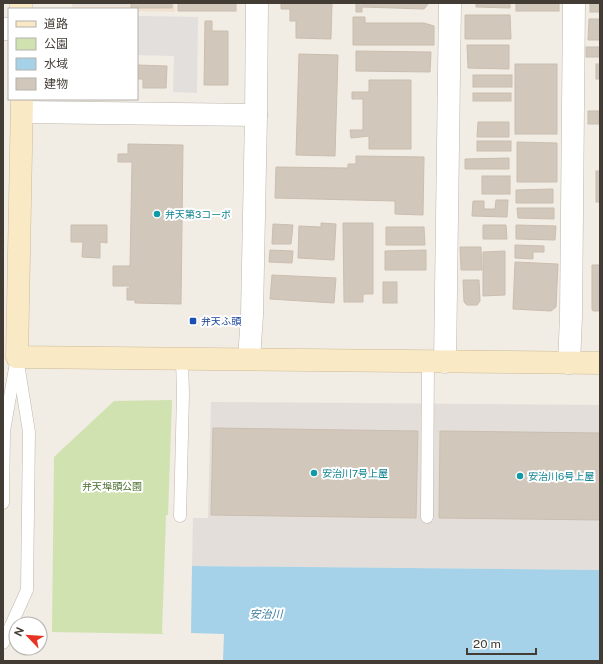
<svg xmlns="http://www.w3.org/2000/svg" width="603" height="664" font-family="'Public Sans','Noto Sans JP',sans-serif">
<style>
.commercial{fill:#f1e1d1}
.industrial{fill:#e3ded9}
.green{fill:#cfe2b0}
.parking{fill:#e2dfdc}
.water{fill:#a5d2e9}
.building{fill:#d1c7bb;stroke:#cbbeaf}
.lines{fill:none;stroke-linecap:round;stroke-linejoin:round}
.lane-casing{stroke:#beb6ab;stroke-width:13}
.street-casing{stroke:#beb6ab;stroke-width:23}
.secondary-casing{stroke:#cdbb97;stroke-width:23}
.lane{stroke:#fff;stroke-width:12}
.street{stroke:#fff;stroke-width:22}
.secondary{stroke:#fae9c5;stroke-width:22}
.culture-dot{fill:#0f9aa8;stroke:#fff;stroke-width:1.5}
.transit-dot{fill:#1a4fb4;stroke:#fff;stroke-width:1.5}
.labels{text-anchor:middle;stroke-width:4;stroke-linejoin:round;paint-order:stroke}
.culture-label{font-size:10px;fill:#0d838f;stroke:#fff;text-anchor:start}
.transit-label{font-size:10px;fill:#164399;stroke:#fff;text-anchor:start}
.park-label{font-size:10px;fill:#4b6e2e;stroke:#fff}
.water-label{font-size:11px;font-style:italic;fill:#36799d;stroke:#fff}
</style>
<rect width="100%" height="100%" fill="#f1ece4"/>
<!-- commercial -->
<polygon class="commercial" points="72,3 175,3 175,12 137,11 137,9 72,9"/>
<!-- industrial -->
<polygon class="industrial" points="211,402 600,405 600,570 192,566 193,518 208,518"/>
<!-- green -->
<polygon class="green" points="172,400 168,515 166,515 162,633 165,634 52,632 54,457 114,401"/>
<!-- parking -->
<g class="parking">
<rect x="73" y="3" width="54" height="3"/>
<polygon points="137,16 198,17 197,93 173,92 174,56 137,55"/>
</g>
<!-- water -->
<polygon class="water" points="192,566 600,570 600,661 223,661 224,634 191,633"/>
<!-- building -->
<g class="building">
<rect x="131" y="3" width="41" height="5"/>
<rect x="178" y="3" width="58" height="8"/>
<polygon points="281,3 332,3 331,39 296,38 296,21 290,21 290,9 281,9"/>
<polygon points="356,3 429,3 424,9 362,7 362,12 356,12"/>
<polygon points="476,3 510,3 510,8 476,7"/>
<rect x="516" y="3" width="43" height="8"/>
<rect x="590" y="3" width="10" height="9"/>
<polygon points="465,15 510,15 511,39 465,39"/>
<polygon points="353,17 365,17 365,23 424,23 434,26 434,45 353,45"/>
<polygon points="589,19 600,19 600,40 588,40"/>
<polygon points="205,21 212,21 212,31 228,31 228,85 204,85"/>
<polygon points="467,45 509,45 509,69 468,68"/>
<rect x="586" y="47" width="14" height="10"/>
<polygon points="356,51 431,52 430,72 356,71"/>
<polygon points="299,54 338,55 335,156 296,155"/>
<rect x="515" y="64" width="42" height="70"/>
<rect x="596" y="64" width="4" height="15"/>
<polygon points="137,65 167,66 166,88 143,88 143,79 137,79"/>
<rect x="473" y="75" width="39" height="12"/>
<polygon points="369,80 411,80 411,149 369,149 369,136 351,138 350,130 363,130 363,99 352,99 352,92 369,92"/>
<rect x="473" y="93" width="38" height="8"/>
<rect x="588" y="111" width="12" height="13"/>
<polygon points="478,122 509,122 509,137 477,137"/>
<rect x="477" y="141" width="34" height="10"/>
<polygon points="517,142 557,143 557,182 517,182"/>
<polygon points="128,144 183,145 181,304 135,303 135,300 127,300 127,288 130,288 130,286 113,286 113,266 130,266 132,162 118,162 118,154 128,154"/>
<polygon points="356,156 424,157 423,215 395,214 395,201 275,198 276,167 348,168 348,164 356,164"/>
<polygon points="509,158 509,169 465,169 465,159"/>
<rect x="596" y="171" width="4" height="31"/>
<rect x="482" y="176" width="28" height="18"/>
<polygon points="553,189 553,203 516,203 516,190"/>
<polygon points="496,200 508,200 507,217 472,216 473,201 484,201 484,209 495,209"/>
<polygon points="517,208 554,208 554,219 518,218"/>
<polygon points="321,223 336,224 334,260 298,258 299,226 321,227"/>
<polygon points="343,223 373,223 373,294 363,294 363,302 344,302"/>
<polygon points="273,224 293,225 291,244 272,244"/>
<polygon points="71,225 107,225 107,243 100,242 100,258 82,257 83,242 71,242"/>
<polygon points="483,225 506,225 507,239 483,239"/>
<polygon points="516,225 556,226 555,240 516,239"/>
<polygon points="386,227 424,227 425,245 386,245"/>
<polygon points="515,245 544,246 544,252 533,252 533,259 515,258"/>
<polygon points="460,247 481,247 482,270 461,270"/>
<polygon points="270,250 293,251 292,263 269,262"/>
<polygon points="426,250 426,270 385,270 385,251"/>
<polygon points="505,251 505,295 483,296 483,252"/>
<polygon points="515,262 558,264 556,307 551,311 513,309"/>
<polygon points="592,265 600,265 600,311 593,311 592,309"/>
<polygon points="272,275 336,278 334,303 270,299"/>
<polygon points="463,280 479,280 480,301 477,305 467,305 464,302"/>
<rect x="383" y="282" width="14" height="21"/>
<polygon points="213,428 418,431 416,518 211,515"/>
<polygon points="440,431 600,433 600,520 439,518"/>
</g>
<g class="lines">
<defs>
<g id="lane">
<polyline points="3,503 4,431 15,368"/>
<polyline points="180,516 183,394 182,359"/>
<polyline points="427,517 428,361"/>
<polyline points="3,643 27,590 29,432 17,357"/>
</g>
<g id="street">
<polyline points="3,29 9,29"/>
<polyline points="22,112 256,115"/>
<polyline points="249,359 252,315 256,115 257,3"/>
<polyline points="445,362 450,3"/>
<polyline points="569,363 571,317 574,3"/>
</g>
<g id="secondary">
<polyline points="21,9 21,3"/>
<polyline points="22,99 17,357 600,363"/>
</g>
</defs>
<!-- lane casing -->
<use href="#lane" class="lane-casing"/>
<!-- street casing -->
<use href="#street" class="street-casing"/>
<!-- secondary casing -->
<use href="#secondary" class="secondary-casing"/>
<!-- lane -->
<use href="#lane" class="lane"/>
<!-- street -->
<use href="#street" class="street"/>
<!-- secondary -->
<use href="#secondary" class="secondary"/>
</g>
<!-- markers -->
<g class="culture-dot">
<circle cx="157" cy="214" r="4"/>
<circle cx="314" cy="473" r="4"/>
<circle cx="520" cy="476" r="4"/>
</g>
<rect class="transit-dot" x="189" y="317" width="8" height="8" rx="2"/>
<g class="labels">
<!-- culture labels -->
<g class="culture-label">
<text x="165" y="218">弁天第3コーポ</text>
<text x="322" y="477">安治川7号上屋</text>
<text x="528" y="480">安治川6号上屋</text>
</g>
<!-- transit labels -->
<g class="transit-label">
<text x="201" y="325">弁天ふ頭</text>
</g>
<!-- park labels -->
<g class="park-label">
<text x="112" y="490">弁天埠頭公園</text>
</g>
<!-- water labels -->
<g class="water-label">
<text x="266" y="618">安治川</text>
</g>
</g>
<!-- border -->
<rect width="603" height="664" fill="none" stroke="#423c35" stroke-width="8"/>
<!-- legend -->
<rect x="8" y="8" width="130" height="92" fill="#ffffff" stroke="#b3b1ae"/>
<rect x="16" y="21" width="20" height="6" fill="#fae9c5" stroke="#b3b1ae"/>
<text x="44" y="28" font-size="12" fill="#423c35">道路</text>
<rect x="16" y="38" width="20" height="12" fill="#cfe2b0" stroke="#b3b1ae"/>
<text x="44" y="48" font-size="12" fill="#423c35">公園</text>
<rect x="16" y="58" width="20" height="12" fill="#a5d2e9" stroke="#b3b1ae"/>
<text x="44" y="68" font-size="12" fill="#423c35">水域</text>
<rect x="16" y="78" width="20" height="12" fill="#d1c7bb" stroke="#b3b1ae"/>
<text x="44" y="88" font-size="12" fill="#423c35">建物</text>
<!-- north arrow -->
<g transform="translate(28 636) rotate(295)"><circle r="19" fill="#ffffff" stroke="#b3b1ae"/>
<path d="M0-3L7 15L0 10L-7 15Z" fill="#e73425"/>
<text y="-6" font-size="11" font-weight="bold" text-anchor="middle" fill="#423c35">N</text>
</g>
<!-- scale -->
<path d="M467 648v6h69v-6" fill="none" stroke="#423c35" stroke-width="2"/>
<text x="473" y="648" font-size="12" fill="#423c35" stroke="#ffffff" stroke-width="3" paint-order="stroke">20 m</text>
</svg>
